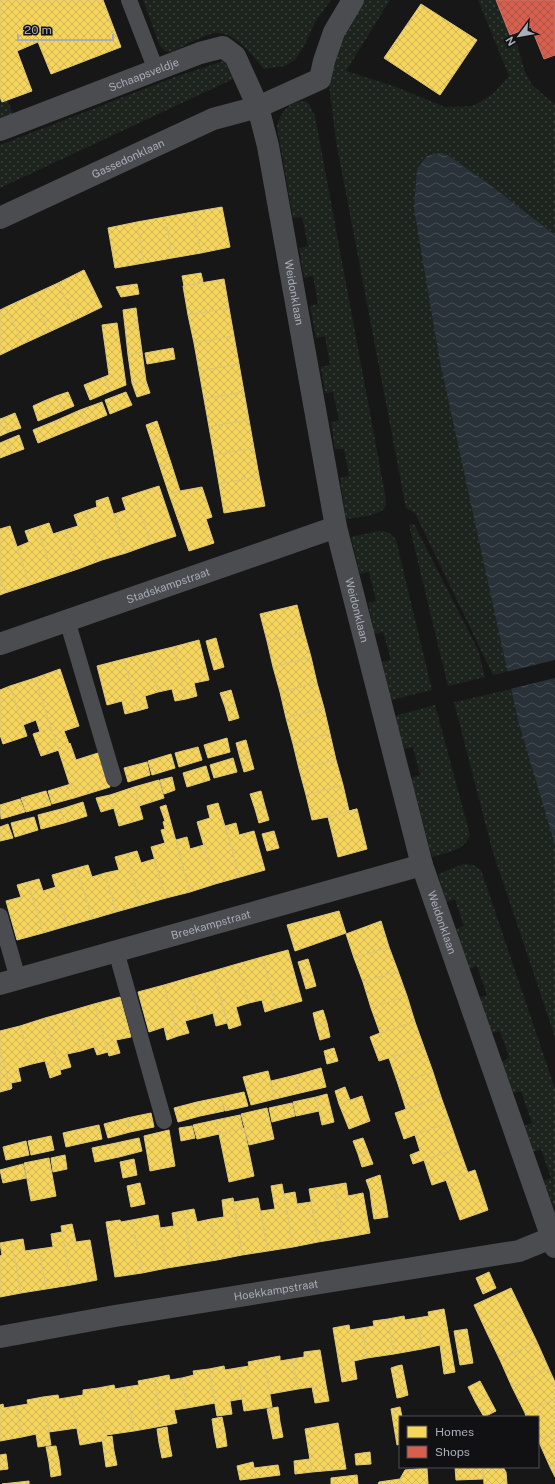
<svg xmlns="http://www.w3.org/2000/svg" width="555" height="1484" font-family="'Public Sans',sans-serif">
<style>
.grass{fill:url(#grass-dots)}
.water{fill:url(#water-waves)}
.pier{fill:#171717}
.homes{fill:url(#homes-cross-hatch);stroke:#dfc978}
.shops{fill:url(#shops-cross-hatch);stroke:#c8776d}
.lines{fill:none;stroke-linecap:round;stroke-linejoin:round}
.service{stroke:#4b4c50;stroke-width:16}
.minor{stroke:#4b4c50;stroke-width:22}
.labels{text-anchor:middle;stroke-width:4;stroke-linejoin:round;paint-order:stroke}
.street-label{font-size:11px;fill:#a8adb8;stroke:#111113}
</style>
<defs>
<pattern id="grass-dots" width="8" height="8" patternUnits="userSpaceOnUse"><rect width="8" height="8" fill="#1d241e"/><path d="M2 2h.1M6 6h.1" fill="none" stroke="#3b413d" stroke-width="1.8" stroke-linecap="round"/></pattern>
<pattern id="water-waves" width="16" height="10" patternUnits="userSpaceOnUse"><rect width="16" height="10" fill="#2a3239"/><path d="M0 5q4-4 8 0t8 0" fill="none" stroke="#464d54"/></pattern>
<pattern id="homes-cross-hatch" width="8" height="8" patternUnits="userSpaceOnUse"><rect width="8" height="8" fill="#f6d55c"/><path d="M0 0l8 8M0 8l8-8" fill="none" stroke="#cfb555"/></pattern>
<pattern id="shops-cross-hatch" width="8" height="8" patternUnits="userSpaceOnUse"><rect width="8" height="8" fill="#d6604d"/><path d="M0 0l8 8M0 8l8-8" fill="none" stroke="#ad5548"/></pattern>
</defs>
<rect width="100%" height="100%" fill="#171717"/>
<!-- grass -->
<g class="grass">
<path d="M143,0h188l-16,22 -11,24 -9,14 -10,6 -21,3c-12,-14 -28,-37 -49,-36 -7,0 -35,15 -43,19l-7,-1 -5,-5z"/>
<polygon points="363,0 390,0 346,71 396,87 445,107 473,106 493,94 509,76 478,0 496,0 510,35 514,34 525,72 532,85 555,105 555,235 489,184 449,156 440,362 508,671 493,675 415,513 406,508 336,141 329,85 335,50"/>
<polygon points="224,61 233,79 0,188 0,145 175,77"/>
<polygon points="0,80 13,114 0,119"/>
<path d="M304,101l5,3 6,12 70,378c0,3 1,7 1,10 -2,13 -30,13 -40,15l-6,-41 9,-2 -5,-27h-9l-4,-26 8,-3 -6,-28 -8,1 -4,-26 9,-2 -5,-29 -9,2 -6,-32 8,-2 -5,-28 -9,2 -5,-30 9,-2 -6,-29 -9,1 -16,-91c4,-15 10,-24 27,-26z"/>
<polygon points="414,524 478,650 485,677 448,686 409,525"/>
<path d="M379,531c8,0 13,3 17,9l36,150 -41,10 -9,-38 9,-2 -8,-28 -9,2 -6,-31 8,-2 -7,-29 -9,2 -9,-37z"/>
<polygon points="512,689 519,724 555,845 555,1037 492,849 454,702"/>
<path d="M435,705l35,130c-6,16 -22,17 -38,22l-21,-79 9,-3 -7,-28 -9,2 -9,-33z"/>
<polygon points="464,864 473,865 481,870 555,1089 555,1210 543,1181 551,1178 541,1149 533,1152 524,1126 532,1123 521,1091 513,1093 501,1063 509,1057 500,1031 492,1033 479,998 487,995 477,966 469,969 456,929 464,926 455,899 446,902 438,874"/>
</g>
<!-- water -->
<polygon class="water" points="440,153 449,156 489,184 555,235 555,845 519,724 440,362 414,208 417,169 427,156"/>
<!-- pier -->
<polygon class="pier" points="555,660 555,678 510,689 506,672"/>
<!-- homes -->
<g class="homes">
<polygon points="0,0 103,0 121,47 51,74 38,42 17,51 32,91 2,102 0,97"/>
<polygon points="421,4 477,40 440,95 384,58"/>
<polygon points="222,207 230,247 201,253 193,212"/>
<polygon points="193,212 201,253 172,258 165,217"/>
<polygon points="165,217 172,258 144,263 137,222"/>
<polygon points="137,222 144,263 115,268 108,228"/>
<polygon points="84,270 102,307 75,320 58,283"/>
<polygon points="201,273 203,282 184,286 182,276"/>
<polygon points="224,279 229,308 188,315 183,286"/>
<polygon points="58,283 75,320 49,332 32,295"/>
<polygon points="137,284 139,294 121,297 116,287"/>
<polygon points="32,295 49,332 23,344 6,307"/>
<polygon points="6,307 23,344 0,355 0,310"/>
<polygon points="136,308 138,324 125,327 123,310"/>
<polygon points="229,308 234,336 194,343 188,315"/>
<polygon points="117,323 126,385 111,391 104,377 109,375 102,325"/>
<polygon points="138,324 142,352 128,355 125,327"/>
<polygon points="234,336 239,364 199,371 194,343"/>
<polygon points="173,348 175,359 147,364 145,353"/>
<polygon points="142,352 146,381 132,383 128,355"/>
<polygon points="239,364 244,392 204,399 199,371"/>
<polygon points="104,377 111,391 90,400 84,385"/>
<polygon points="146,381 150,393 137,397 132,383"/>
<polygon points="68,392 74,406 62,411 56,396"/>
<polygon points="126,392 132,405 110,414 105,400"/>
<polygon points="244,392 249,420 209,427 204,399"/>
<polygon points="56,396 62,411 50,416 44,401"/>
<polygon points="44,401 50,416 38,421 33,406"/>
<polygon points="102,402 107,415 85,424 80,410"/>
<polygon points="80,410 85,424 60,434 55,421"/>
<polygon points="15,413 21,428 9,432 3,418"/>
<polygon points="3,418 9,432 0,436 0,419"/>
<polygon points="249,420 254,448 214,455 209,427"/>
<polygon points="55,421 60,434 38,443 33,430"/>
<polygon points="157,421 162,436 151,440 146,425"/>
<polygon points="19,435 24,449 13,453 7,440"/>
<polygon points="162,436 171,463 160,467 151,440"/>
<polygon points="7,440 13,453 0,458 0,443"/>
<polygon points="254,448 259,476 219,484 214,455"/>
<polygon points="171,463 180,491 169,494 160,467"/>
<polygon points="259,476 265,506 224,513 219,484"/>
<polygon points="159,486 176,536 151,544 134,494"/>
<polygon points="202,487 212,517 206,519 214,543 189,551 169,494 180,491"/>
<polygon points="134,494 151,544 126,553 114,514 126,510 122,498"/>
<polygon points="108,497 126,553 102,560 85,511 97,507 96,501"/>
<polygon points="85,511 102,560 78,569 65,530 78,526 74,515"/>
<polygon points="49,523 53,534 65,530 78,569 54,577 37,527"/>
<polygon points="10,526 30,585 5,593 0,577 0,529"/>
<polygon points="37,527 54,577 30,585 17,547 29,542 25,531"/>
<polygon points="0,577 5,593 0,595"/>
<polygon points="297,605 304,632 267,641 260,614"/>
<polygon points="304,632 311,657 273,667 267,641"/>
<polygon points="216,638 220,653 210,656 206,641"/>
<polygon points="199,640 209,680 194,683 197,696 186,699 173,647"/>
<polygon points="173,647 186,699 175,701 172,689 158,692 148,653"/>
<polygon points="148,653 158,692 145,696 148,708 137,711 124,659"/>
<polygon points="220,653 224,667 214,670 210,656"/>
<polygon points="311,657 317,683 280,692 273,667"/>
<polygon points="124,659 137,711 125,714 122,701 107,705 97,666"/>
<polygon points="60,669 79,726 64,731 69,744 70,743 76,760 98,753 110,787 74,798 35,678"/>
<polygon points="35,678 51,728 40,732 36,720 23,725 10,686"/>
<polygon points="317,683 324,708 286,718 280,692"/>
<polygon points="10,686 27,736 3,744 0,735 0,690"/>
<polygon points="231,690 235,704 225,707 220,693"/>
<polygon points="235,704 239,718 229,721 225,707"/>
<polygon points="324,708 330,734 293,744 286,718"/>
<polygon points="51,728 59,750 41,756 33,734"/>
<polygon points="330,734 336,760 299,769 293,744"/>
<polygon points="227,738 230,752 208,758 204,745"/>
<polygon points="246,740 250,755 240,758 236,743"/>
<polygon points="198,747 202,760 179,767 175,753"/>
<polygon points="171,754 175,768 152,775 148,761"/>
<polygon points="250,755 254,769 244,772 240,758"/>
<polygon points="233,758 237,772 214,778 210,765"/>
<polygon points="336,760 343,785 306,795 299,769"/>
<polygon points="147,762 150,775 128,782 124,768"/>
<polygon points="206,766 210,780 187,787 183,773"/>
<polygon points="172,777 175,790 164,794 160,780"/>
<polygon points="159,780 164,798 139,806 134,787"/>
<polygon points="71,784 74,798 52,804 48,791"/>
<polygon points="343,785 349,811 357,809 328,817 312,820 306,795"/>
<polygon points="134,787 143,819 119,826 110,795"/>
<polygon points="46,791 51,805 26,812 21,798"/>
<polygon points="261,791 265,806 255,809 250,794"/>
<polygon points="110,795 114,808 101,812 96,798"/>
<polygon points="20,799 25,812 1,819 0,805"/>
<polygon points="83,802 87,816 64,823 61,809"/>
<polygon points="218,803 240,877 215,884 197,822 210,818 207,806"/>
<polygon points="166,805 190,892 166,898 151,847 165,843 161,830 165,829 163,822 165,821 160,807"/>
<polygon points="265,806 269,820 259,823 255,809"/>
<polygon points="61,809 64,823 41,829 38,815"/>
<polygon points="357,809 367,849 338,857 328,817"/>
<polygon points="34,817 38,830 15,837 11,823"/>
<polygon points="236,823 239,835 254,831 265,870 240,877 225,826"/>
<polygon points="8,824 13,838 0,841 0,827"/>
<polygon points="274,831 279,848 267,851 262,834"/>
<polygon points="187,837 190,849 204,845 215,884 190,892 176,840"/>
<polygon points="137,851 141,863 154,859 166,898 141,905 126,854"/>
<polygon points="126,854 141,905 116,912 105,873 119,870 115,857"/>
<polygon points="88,865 92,877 105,873 116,912 92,919 77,868"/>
<polygon points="77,868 92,919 67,926 52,875"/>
<polygon points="39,879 43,891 56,887 67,926 43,933 28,882"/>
<polygon points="28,882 43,933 17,940 6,901 21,897 17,885"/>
<polygon points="339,911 346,933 295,951 287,925"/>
<polygon points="381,921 389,947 354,958 346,934"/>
<polygon points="389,947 398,971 363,982 354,958"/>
<polygon points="288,950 302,1001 277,1008 262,957"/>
<polygon points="262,957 277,1008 265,1012 262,1000 249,1003 237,964"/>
<polygon points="308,959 312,972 302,975 298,962"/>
<polygon points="237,964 249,1003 236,1007 241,1025 229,1029 213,971"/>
<polygon points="213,971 227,1023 216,1026 213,1013 200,1017 188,978"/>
<polygon points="398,971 407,996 371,1008 363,982"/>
<polygon points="312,972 316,986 306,989 302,975"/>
<polygon points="188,978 200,1017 185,1021 189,1033 178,1036 164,985"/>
<polygon points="164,985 178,1036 167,1040 164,1027 149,1032 138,992"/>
<polygon points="407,996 415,1022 380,1033 371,1008"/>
<polygon points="120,997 131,1037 116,1040 120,1053 109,1056 94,1004"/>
<polygon points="94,1004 108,1052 97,1055 94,1047 81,1051 70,1011"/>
<polygon points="323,1010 327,1023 316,1026 313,1013"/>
<polygon points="70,1011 81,1051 67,1054 71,1067 60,1070 45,1018"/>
<polygon points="45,1018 61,1074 50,1078 45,1061 32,1064 20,1026"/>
<polygon points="415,1022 424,1047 379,1061 370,1037 380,1033"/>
<polygon points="327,1023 330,1037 320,1040 316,1026"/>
<polygon points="20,1026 32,1064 18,1068 21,1081 11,1083 12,1088 11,1089 0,1049 0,1031"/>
<polygon points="424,1047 433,1072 398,1084 389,1058"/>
<polygon points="334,1048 338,1061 327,1064 324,1051"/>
<polygon points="0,1049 11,1089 0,1092"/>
<polygon points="321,1068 326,1087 300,1093 296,1075"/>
<polygon points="268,1071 275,1099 251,1105 243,1077"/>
<polygon points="433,1072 441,1097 406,1109 398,1084"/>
<polygon points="296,1075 300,1093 275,1099 271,1081"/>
<polygon points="345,1087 350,1100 339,1104 335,1091"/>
<polygon points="244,1092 248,1106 225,1111 221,1097"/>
<polygon points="327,1094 334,1122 322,1125 316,1097"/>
<polygon points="362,1096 370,1121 349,1129 339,1104"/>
<polygon points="221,1097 224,1111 200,1116 197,1102"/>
<polygon points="316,1097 319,1111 296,1116 293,1102"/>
<polygon points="441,1097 450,1122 404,1139 395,1113"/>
<polygon points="197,1102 200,1116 178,1122 174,1108"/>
<polygon points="292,1103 295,1116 272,1122 269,1108"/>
<polygon points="267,1108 274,1139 249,1145 241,1114"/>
<polygon points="151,1113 154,1127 130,1132 127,1118"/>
<polygon points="240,1115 243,1129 219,1134 216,1120"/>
<polygon points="127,1118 130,1132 108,1138 104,1124"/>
<polygon points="216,1120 219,1134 197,1139 193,1125"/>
<polygon points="450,1122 459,1148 413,1164 410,1155 420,1151 415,1135"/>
<polygon points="99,1125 102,1139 79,1144 76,1130"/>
<polygon points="192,1126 195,1138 181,1141 179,1128"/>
<polygon points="244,1128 254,1176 229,1182 219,1134"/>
<polygon points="76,1130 79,1144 66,1147 63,1133"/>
<polygon points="169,1130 175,1166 150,1171 144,1136"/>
<polygon points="51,1136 54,1150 31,1155 28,1141"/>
<polygon points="139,1138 142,1151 119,1157 116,1143"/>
<polygon points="363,1138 368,1151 358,1154 353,1141"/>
<polygon points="26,1141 29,1155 6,1160 3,1147"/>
<polygon points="116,1143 119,1157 95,1162 92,1148"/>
<polygon points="459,1148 468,1173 432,1185 424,1160"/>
<polygon points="368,1151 373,1164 362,1167 358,1154"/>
<polygon points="65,1155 67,1169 53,1172 51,1158"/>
<polygon points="49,1158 56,1196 31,1201 24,1163"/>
<polygon points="134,1159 137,1175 123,1178 120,1162"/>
<polygon points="23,1164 26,1178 3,1183 0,1170"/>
<polygon points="475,1170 488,1210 460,1220 446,1180"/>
<polygon points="380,1175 386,1204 372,1207 370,1191 366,1180"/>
<polygon points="140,1183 145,1204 131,1207 127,1186"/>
<polygon points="346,1183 348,1196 363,1193 370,1233 343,1238 334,1185"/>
<polygon points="282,1184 293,1247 268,1251 261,1211 275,1209 271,1186"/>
<polygon points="334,1185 343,1238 318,1242 309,1189"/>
<polygon points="295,1192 297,1204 311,1202 318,1242 293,1247 284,1194"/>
<polygon points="233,1198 242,1255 217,1260 211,1219 224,1217 222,1200"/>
<polygon points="258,1198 268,1251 242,1255 234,1202"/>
<polygon points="386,1204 388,1217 374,1219 372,1207"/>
<polygon points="194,1209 197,1222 211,1219 217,1260 192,1264 183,1211"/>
<polygon points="183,1211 192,1264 167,1268 160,1228 174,1226 172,1213"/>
<polygon points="158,1215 167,1268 142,1273 132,1220"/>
<polygon points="120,1220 121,1222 132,1220 142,1273 115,1277 106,1222"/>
<polygon points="72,1224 76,1242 90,1240 97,1280 71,1285 61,1226"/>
<polygon points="62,1232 71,1285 46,1289 39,1249 53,1247 51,1234"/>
<polygon points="23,1239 25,1251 39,1249 46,1289 21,1293 11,1241"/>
<polygon points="11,1241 21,1293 0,1297 0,1256 2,1255 0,1243"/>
<polygon points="489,1272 496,1288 483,1294 476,1278"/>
<polygon points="511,1288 524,1315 487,1333 474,1305"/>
<polygon points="444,1309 455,1372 444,1374 440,1345 422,1349 417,1318 429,1316 428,1312"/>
<polygon points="524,1315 537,1342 500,1360 487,1333"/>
<polygon points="404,1316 405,1320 417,1318 422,1349 394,1354 388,1319"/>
<polygon points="388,1319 394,1354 367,1358 362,1328 374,1326 373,1321"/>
<polygon points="349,1325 350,1330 362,1328 367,1358 354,1361 357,1379 342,1382 333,1328"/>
<polygon points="467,1329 470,1346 457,1348 454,1331"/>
<polygon points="537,1342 549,1369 512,1387 500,1360"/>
<polygon points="470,1346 473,1363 460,1365 457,1348"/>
<polygon points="320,1350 326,1385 298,1389 292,1359 304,1357 304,1352"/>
<polygon points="280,1356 280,1361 292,1359 298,1389 270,1394 264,1359"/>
<polygon points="264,1359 272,1407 244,1411 237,1368 249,1366 248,1362"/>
<polygon points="402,1365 408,1395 402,1397 397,1366"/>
<polygon points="224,1366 225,1370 237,1368 242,1399 230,1401 232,1414 217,1416 209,1369"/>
<polygon points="397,1366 402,1397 397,1398 391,1368"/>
<polygon points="209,1369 215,1403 187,1408 182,1378 194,1375 193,1371"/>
<polygon points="549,1369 555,1382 555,1399 525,1413 512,1387"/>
<polygon points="169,1375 170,1380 182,1378 187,1408 174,1410 177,1423 162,1426 154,1378"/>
<polygon points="154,1378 162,1426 134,1431 126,1387 139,1385 138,1381"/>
<polygon points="480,1381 488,1396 476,1403 468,1387"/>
<polygon points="114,1385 115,1389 126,1387 134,1431 106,1435 98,1388"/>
<polygon points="326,1385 329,1401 315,1403 312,1387"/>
<polygon points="98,1388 107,1437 102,1438 102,1441 80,1445 71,1397 83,1395 83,1390"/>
<polygon points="58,1395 59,1399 71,1397 77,1428 49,1432 43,1397"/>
<polygon points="488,1396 496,1411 484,1417 476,1403"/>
<polygon points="43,1397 51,1445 38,1447 36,1434 22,1437 16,1406 28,1404 27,1400"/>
<polygon points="555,1399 555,1432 538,1440 538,1417 526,1417 525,1413"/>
<polygon points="3,1404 4,1408 16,1406 22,1437 0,1441 0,1405"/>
<polygon points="278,1407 280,1422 270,1424 267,1409"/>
<polygon points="400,1407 402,1417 400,1417 400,1444 397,1445 391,1409"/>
<polygon points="222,1417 225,1432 214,1433 212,1419"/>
<polygon points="280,1422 283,1437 273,1439 270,1424"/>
<polygon points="338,1423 346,1469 312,1472 305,1429"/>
<polygon points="167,1427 169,1441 159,1443 157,1429"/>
<polygon points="225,1432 227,1446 217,1448 214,1433"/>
<polygon points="555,1432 555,1465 550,1467 538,1440"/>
<polygon points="112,1436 114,1451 104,1453 102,1438"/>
<polygon points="169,1441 172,1456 162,1458 159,1443"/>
<polygon points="56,1446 59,1460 49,1462 46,1447"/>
<polygon points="114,1451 117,1465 106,1467 104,1453"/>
<polygon points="370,1452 371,1464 356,1465 355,1454"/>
<polygon points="6,1454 8,1469 0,1470 0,1455"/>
<polygon points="310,1459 312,1472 295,1474 294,1461"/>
<polygon points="59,1460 61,1475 51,1477 49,1462"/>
<polygon points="253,1462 256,1478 240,1480 237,1466"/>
<polygon points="278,1465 280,1475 256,1478 254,1468"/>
<polygon points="555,1465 555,1477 550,1467"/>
<polygon points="455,1467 483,1467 483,1479 456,1480"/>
<polygon points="483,1467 503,1467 506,1472 507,1484 484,1484"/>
<polygon points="427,1468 428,1484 400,1484 400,1479 405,1470"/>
<polygon points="357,1475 358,1484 331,1484 331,1478"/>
<polygon points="400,1479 400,1484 378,1484 379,1482"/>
<polygon points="29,1481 29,1484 2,1484"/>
</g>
<!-- shops -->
<polygon class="shops" points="496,0 555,0 555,55 544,59 531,27 510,35"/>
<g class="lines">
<!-- service -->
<g class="service">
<polyline points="129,0 156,70"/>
<polyline points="67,620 114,779"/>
<polyline points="0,916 18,979"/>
<polyline points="116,951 164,1121"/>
</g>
<!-- minor -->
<g class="minor">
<path id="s1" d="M0,130l200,-77 23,-6 12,9 23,51 10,39 68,381 86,338 133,382"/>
<path id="s2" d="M0,218l213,-99 45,-12 62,-28 4,-18 10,-29 19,-32"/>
<path id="s3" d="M0,644l336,-117"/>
<path id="s4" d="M0,984l422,-119"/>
<path id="s5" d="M0,1337l115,-21 404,-65 32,-13"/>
</g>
</g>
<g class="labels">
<!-- street labels -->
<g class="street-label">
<text dy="4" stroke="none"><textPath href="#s1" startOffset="154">Schaapsveldje</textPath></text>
<text dy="4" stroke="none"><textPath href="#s2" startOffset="141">Gassedonklaan</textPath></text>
<text dy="4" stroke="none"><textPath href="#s1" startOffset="498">Weidonklaan</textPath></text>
<text dy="4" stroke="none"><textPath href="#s3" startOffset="178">Stadskampstraat</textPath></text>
<text dy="4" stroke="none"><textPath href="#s1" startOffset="822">Weidonklaan</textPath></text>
<text dy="4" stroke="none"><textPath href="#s1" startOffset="1146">Weidonklaan</textPath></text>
<text dy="4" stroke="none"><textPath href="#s4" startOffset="219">Breekampstraat</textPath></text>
<text dy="4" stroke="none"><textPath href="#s5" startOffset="280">Hoekkampstraat</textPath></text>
</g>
</g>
<!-- legend -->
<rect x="399" y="1416" width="140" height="52" fill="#111113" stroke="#4d4f55"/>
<rect x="407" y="1426" width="20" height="12" fill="#f6d55c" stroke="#4d4f55"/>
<text x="435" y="1436" font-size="12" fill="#a8adb8">Homes</text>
<rect x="407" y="1446" width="20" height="12" fill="#d6604d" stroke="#4d4f55"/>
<text x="435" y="1456" font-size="12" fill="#a8adb8">Shops</text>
<!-- north arrow -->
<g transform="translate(519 36) rotate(238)" stroke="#111113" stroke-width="3" paint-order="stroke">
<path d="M0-3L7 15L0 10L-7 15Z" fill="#a8adb8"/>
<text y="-6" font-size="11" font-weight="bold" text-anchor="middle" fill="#a8adb8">N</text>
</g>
<!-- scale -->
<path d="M18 34v6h95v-6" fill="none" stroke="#a8adb8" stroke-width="2"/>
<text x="24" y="34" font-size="12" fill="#a8adb8" stroke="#111113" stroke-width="3" paint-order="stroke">20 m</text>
</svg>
